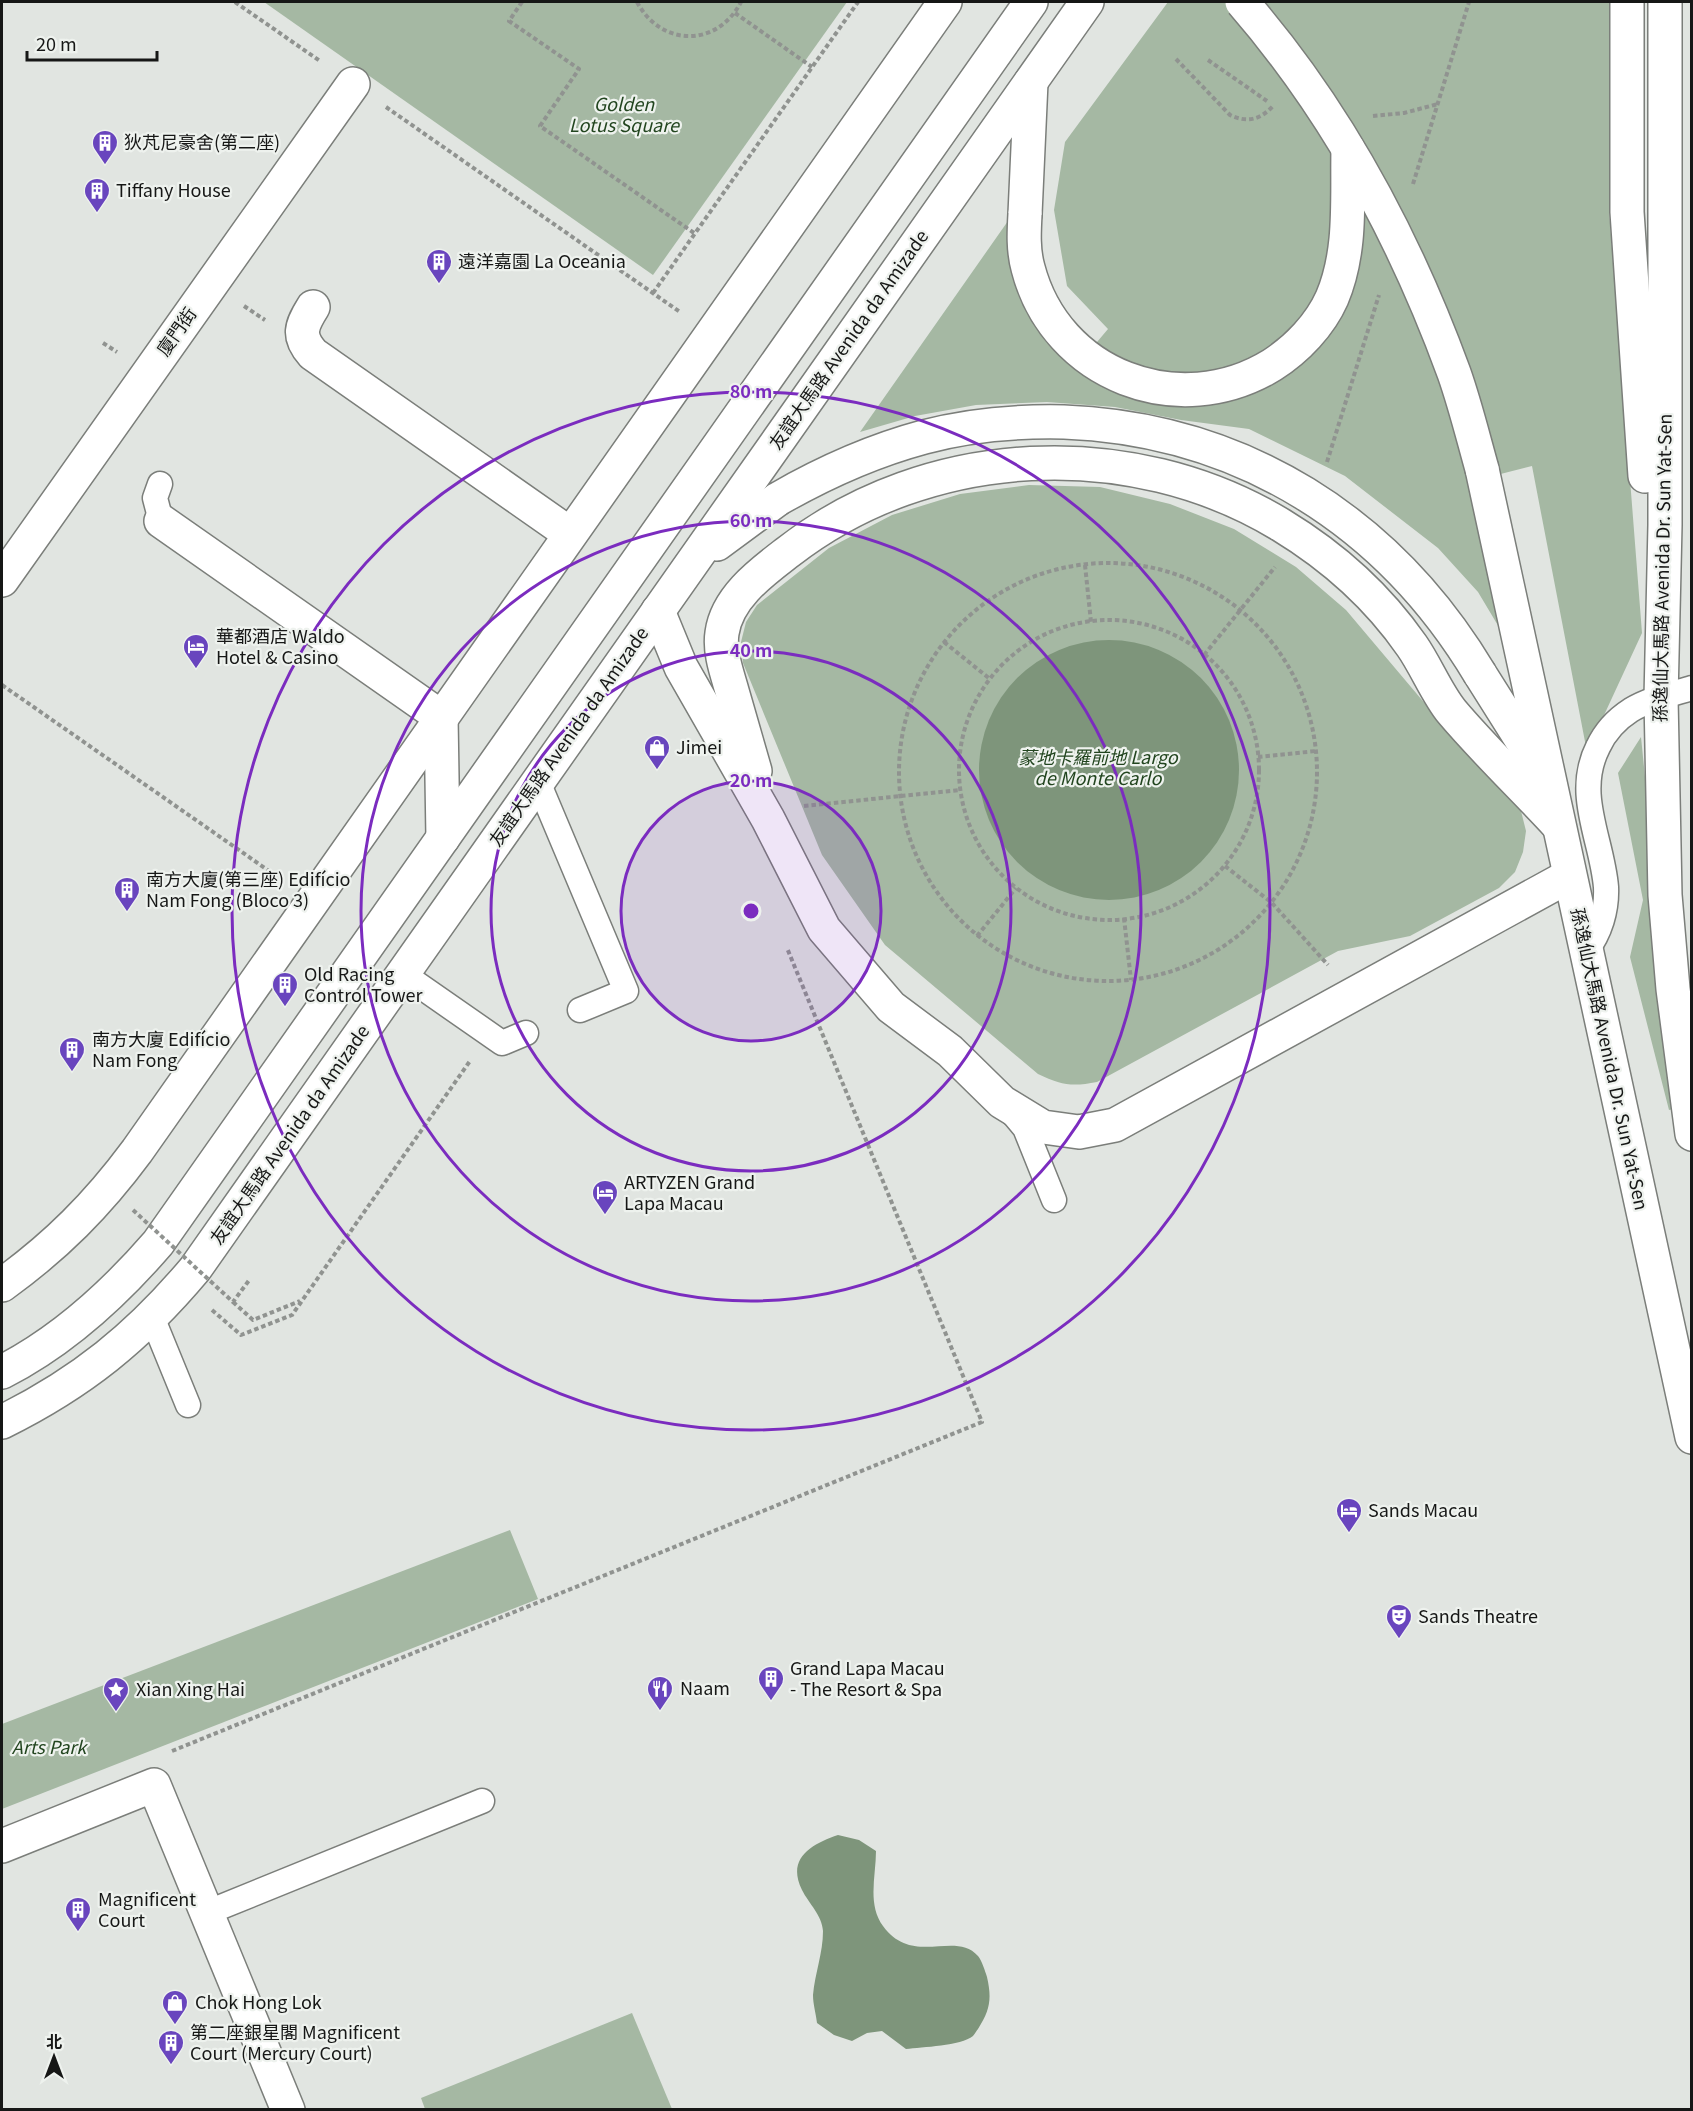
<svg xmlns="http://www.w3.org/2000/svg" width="1693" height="2111" font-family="Georgia,'Noto Sans SC',serif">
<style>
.green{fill:#a5b8a3}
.water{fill:#7e957b}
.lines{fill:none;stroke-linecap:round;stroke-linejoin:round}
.service-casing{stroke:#7b7e7a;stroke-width:27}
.pedestrian-casing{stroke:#7b7e7a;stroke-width:36}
.minor-casing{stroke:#7b7e7a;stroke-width:36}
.primary-casing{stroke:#7b7e7a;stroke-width:36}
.path{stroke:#909390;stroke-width:4;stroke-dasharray:4.5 3;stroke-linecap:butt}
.service{stroke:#fff;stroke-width:24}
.pedestrian{stroke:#fff;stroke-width:33}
.minor{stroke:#fff;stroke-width:33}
.primary{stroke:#fff;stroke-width:33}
.primary-bridge-casing{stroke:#7b7e7a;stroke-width:36;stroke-linecap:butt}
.path-bridge{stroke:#909390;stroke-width:4;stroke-dasharray:4.5 3;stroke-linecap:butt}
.primary-bridge{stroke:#fff;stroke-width:33}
.ring{fill:none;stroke:#7b2cbf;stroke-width:3}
.labels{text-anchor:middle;stroke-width:4.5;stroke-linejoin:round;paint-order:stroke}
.park-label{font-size:18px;font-style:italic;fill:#22451f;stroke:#eef2ee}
.poi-label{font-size:18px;fill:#161716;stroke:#eef2ee;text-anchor:start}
.street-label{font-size:18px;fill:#161716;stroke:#eef2ee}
.centre{fill:#7b2cbf;stroke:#eef2ee;stroke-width:3}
.ring-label{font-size:18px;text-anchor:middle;font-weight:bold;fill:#7b2cbf;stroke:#eef2ee;stroke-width:4.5;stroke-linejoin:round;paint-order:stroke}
</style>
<rect width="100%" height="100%" fill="#e1e5e1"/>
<!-- green -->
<g class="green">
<polygon points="264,2 847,2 653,275"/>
<polygon points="1168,2 1612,2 1609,210 1642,633 1587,752 1532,466 1481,479 1518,659 1478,592 1438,548 1345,476 1249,429 1181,420 1115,407 1047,402 976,405 915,416 860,432 1015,211 1081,361 1108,329 1067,286 1054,210 1065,142"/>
<path d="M1029,485l71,2 70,17 64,25 62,38 50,43 92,109 71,74 12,18 5,20 -3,21 -8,20 -16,16 -89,48 -72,15 -241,131c-25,5 -36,3 -59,-8l-153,-129 -63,-90 -79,-192 -2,-21 5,-20 11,-17 72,-57 63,-33 68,-21z"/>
<polygon points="1641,737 1665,977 1691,1105 1669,1110 1630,957 1643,900 1618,773"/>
<polygon points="510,1530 538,1599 2,1809 2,1724"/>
<polygon points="632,2013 672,2109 425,2109 421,2098"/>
</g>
<!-- water -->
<g class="water">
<circle cx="1109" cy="770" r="130"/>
<path d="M838,1835l21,5 17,11c0,25 -9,53 7,75 30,41 72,4 95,30 4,5 7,15 9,21 5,22 3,33 -9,52 -2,2 -3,5 -5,7 -12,10 -51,11 -67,13l-24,-18 -15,2 -15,8 -18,-6 -17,-12c-1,-9 -4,-19 -4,-28 2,-22 10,-42 10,-64 -1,-16 -14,-27 -21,-41 -16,-32 10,-46 36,-55z"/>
</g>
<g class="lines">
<defs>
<g id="service">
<polyline points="160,484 155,498 161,521"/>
<polyline points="538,782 626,991 580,1010"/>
<path d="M1586,951c14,-18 21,-41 20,-64 -4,-48 -32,-93 -8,-140 7,-15 19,-28 33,-37 18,-11 41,-16 61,-22"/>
<polyline points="403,974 502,1043 526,1033"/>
<polyline points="1010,1110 1025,1128 1054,1200"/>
<polyline points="152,1317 188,1405"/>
<polyline points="206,1913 482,1801"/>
</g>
<polyline id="pedestrian" points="2,580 353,84"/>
<g id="minor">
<path d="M313,307c-12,19 -16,29 0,47l257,180"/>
<polyline points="161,521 441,717"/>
<polyline points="658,611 681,667 768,819 824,929 891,1007 950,1051 1002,1102 1043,1127 1079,1132 1115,1125 1569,876"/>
<path d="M755,771c-8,-27 -15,-53 -23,-80 -5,-18 -13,-39 -10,-58 5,-36 40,-61 66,-81 140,-109 343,-118 493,-27 51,31 97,72 131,121 14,20 25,48 40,66 33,39 71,75 106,113"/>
<path d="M2,1285c54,-39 95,-80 135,-134l808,-1149"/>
<polyline points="2,1846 154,1785 288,2110"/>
</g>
<g id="primary">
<polyline points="1627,2 1627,212 1645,476"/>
<polyline points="1665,2 1665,525 1661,698 1665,895 1673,989 1692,1134"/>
<polyline points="1025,214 1031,82"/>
<polyline points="1482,469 1692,1437"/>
<polyline points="717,544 778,499"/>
<polyline points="1480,674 1538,766"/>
<polyline points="441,717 443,838"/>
<path d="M2,1372c61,-31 111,-77 156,-129l873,-1241"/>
<path d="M2,1422c79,-39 136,-85 193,-153l892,-1267"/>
</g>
</defs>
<!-- service casing -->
<use href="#service" class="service-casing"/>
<!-- pedestrian casing -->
<use href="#pedestrian" class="pedestrian-casing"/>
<!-- minor casing -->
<use href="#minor" class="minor-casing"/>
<!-- primary casing -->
<use href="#primary" class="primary-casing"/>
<!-- path -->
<g class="path">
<polyline points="235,2 320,61"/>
<polyline points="522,2 509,21 579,69 540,126 694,233"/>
<path d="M637,2c24,45 80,46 104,0"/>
<polyline points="735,13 812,67"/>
<path d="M1176,59l54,56c17,8 30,5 43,-9"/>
<polyline points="1208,60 1267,101"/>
<polyline points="386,107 680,312"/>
<polyline points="1373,116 1404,113 1438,104"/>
<polyline points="1413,184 1469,2"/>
<polyline points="653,293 858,2"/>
<polyline points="244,306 265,320"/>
<polyline points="103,343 117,352"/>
<polyline points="1327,462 1379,295"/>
<circle cx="1108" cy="772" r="209"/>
<polyline points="1085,565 1091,622"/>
<circle cx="1109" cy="770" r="150"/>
<polyline points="944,642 990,679"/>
<polyline points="1204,655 1275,567"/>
<polyline points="2,685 282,880"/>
<polyline points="1258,757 1316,751"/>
<polyline points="804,806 960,790"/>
<polyline points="1225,866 1272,903 1328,965"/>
<polyline points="1124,918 1131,980"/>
<polyline points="977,936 1016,888"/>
<polyline points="233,1302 253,1320 300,1301"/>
<polyline points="212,1310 241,1335 292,1315 470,1061"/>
<polyline points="172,1751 982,1422 787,948"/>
</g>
<!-- service -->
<use href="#service" class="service"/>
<!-- pedestrian -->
<use href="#pedestrian" class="pedestrian"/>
<!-- minor -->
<use href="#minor" class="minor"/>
<!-- primary -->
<use href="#primary" class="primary"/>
<defs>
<g id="primary-bridge">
<path d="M1242,2c94,108 163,237 212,371 11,31 19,64 28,96"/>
<path d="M1025,214c-1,18 -2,36 3,54 28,108 151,154 244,97 25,-16 48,-40 60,-67 20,-47 15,-99 16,-149"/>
<path d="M778,499c47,-27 94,-48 146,-62 45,-12 93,-16 140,-15 179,7 325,100 416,252"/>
</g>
</defs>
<!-- primary-bridge casing -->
<use href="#primary-bridge" class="primary-bridge-casing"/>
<!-- path-bridge -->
<polyline class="path-bridge" points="133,1210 233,1302 250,1279"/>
<!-- primary-bridge -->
<use href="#primary-bridge" class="primary-bridge"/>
</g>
<!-- distance rings -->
<circle cx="751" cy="911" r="130" fill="#7b2cbf" fill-opacity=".12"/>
<g class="ring">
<circle cx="751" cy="911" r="130"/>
<circle cx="751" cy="911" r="260"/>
<circle cx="751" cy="911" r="390"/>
<circle cx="751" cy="911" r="519"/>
</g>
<!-- icons -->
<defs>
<symbol id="building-pin" viewBox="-11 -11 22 30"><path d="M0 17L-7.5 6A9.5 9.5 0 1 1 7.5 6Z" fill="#6945be" stroke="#eef2ee"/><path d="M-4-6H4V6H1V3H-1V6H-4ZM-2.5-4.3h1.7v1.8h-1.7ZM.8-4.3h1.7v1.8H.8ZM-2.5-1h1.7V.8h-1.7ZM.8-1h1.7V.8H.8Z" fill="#fff"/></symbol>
<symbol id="hotel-pin" viewBox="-11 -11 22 30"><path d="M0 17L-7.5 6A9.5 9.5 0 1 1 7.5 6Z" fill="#6945be" stroke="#eef2ee"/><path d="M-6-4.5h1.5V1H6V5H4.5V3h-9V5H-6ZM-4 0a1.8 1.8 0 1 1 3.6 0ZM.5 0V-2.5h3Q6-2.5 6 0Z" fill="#fff"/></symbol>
<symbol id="shop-pin" viewBox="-11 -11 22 30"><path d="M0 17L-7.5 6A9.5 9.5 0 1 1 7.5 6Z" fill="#6945be" stroke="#eef2ee"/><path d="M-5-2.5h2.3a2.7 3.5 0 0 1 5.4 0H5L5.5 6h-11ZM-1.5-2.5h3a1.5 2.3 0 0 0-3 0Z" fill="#fff"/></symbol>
<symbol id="theatre-pin" viewBox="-11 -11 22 30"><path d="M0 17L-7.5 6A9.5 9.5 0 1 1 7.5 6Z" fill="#6945be" stroke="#eef2ee"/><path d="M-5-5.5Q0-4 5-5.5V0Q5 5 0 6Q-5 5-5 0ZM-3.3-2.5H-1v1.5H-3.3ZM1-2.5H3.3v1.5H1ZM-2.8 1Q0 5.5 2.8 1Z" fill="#fff"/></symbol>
<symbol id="restaurant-pin" viewBox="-11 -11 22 30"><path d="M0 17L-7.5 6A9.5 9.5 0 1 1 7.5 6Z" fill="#6945be" stroke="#eef2ee"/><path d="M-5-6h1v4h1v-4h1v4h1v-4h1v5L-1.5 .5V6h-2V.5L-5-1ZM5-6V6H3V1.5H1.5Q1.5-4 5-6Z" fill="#fff"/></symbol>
<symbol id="sight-pin" viewBox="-11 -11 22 30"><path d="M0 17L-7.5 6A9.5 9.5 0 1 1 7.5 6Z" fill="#6945be" stroke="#eef2ee"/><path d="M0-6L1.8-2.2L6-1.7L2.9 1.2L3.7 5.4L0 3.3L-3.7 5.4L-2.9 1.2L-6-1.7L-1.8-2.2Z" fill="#fff"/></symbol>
</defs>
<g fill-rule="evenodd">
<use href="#building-pin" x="90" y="128" width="30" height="40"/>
<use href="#building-pin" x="82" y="176" width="30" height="40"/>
<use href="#building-pin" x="424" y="247" width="30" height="40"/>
<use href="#hotel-pin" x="181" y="632" width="30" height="40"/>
<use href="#shop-pin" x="642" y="733" width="30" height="40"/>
<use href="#building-pin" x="112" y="875" width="30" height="40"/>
<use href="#building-pin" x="270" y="970" width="30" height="40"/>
<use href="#building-pin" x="57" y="1035" width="30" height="40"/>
<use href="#hotel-pin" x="590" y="1178" width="30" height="40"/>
<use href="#hotel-pin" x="1334" y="1496" width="30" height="40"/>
<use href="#theatre-pin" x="1384" y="1602" width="30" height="40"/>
<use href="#building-pin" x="756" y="1664" width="30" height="40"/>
<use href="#restaurant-pin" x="645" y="1674" width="30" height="40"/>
<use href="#sight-pin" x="101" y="1675" width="30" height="40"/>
<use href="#building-pin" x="63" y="1895" width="30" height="40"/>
<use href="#shop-pin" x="160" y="1988" width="30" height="40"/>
<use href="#building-pin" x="156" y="2028" width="30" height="40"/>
</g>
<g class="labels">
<!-- park labels -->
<g class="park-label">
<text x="624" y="111">Golden<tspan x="624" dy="21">Lotus Square</tspan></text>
<text x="1098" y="764">蒙地卡羅前地 Largo<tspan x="1098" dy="21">de Monte Carlo</tspan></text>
<text x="49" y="1754">Arts Park</text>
</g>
<!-- poi labels -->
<g class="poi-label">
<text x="124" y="149">狄芃尼豪舍(第二座)</text>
<text x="116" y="197">Tiffany House</text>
<text x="458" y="268">遠洋嘉園 La Oceania</text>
<text x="216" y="643">華都酒店 Waldo<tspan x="216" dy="21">Hotel &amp; Casino</tspan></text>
<text x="676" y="754">Jimei</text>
<text x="146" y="886">南方大廈(第三座) Edifício<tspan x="146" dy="21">Nam Fong (Bloco 3)</tspan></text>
<text x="304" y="981">Old Racing<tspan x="304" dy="21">Control Tower</tspan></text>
<text x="92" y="1046">南方大廈 Edifício<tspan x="92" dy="21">Nam Fong</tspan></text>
<text x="624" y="1189">ARTYZEN Grand<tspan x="624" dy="21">Lapa Macau</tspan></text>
<text x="1368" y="1517">Sands Macau</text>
<text x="1418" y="1623">Sands Theatre</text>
<text x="790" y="1675">Grand Lapa Macau<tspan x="790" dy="21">- The Resort &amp; Spa</tspan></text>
<text x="680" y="1695">Naam</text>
<text x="136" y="1696">Xian Xing Hai</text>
<text x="98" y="1906">Magnificent<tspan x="98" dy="21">Court</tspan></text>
<text x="195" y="2009">Chok Hong Lok</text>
<text x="190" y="2039">第二座銀星閣 Magnificent<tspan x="190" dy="21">Court (Mercury Court)</tspan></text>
</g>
<!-- street labels -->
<g class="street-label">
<text transform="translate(177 332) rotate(-55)" y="6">廈門街</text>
<text transform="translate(849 340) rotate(-55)" y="6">友誼大馬路 Avenida da Amizade</text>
<text transform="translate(1663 568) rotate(-89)" y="6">孫逸仙大馬路 Avenida Dr. Sun Yat-Sen</text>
<text transform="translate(569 737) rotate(-55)" y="6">友誼大馬路 Avenida da Amizade</text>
<text transform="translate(1609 1059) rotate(78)" y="6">孫逸仙大馬路 Avenida Dr. Sun Yat-Sen</text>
<text transform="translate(290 1135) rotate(-55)" y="6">友誼大馬路 Avenida da Amizade</text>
</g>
</g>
<circle cx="751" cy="911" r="9" class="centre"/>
<g class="ring-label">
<text x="751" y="398">80 m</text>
<text x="751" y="527">60 m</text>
<text x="751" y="657">40 m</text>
<text x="751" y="787">20 m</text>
</g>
<!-- border -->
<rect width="1693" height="2111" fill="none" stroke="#161716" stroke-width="6"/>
<!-- north arrow -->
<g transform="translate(54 2057)" stroke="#eef2ee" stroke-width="4.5" paint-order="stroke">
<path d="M0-4.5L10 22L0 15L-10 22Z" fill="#161716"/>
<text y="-9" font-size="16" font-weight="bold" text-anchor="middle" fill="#161716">北</text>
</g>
<!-- scale -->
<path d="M27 51v9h130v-9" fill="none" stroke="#161716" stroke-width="3"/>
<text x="36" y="51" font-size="18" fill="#161716" stroke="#eef2ee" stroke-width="4.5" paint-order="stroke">20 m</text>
</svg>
